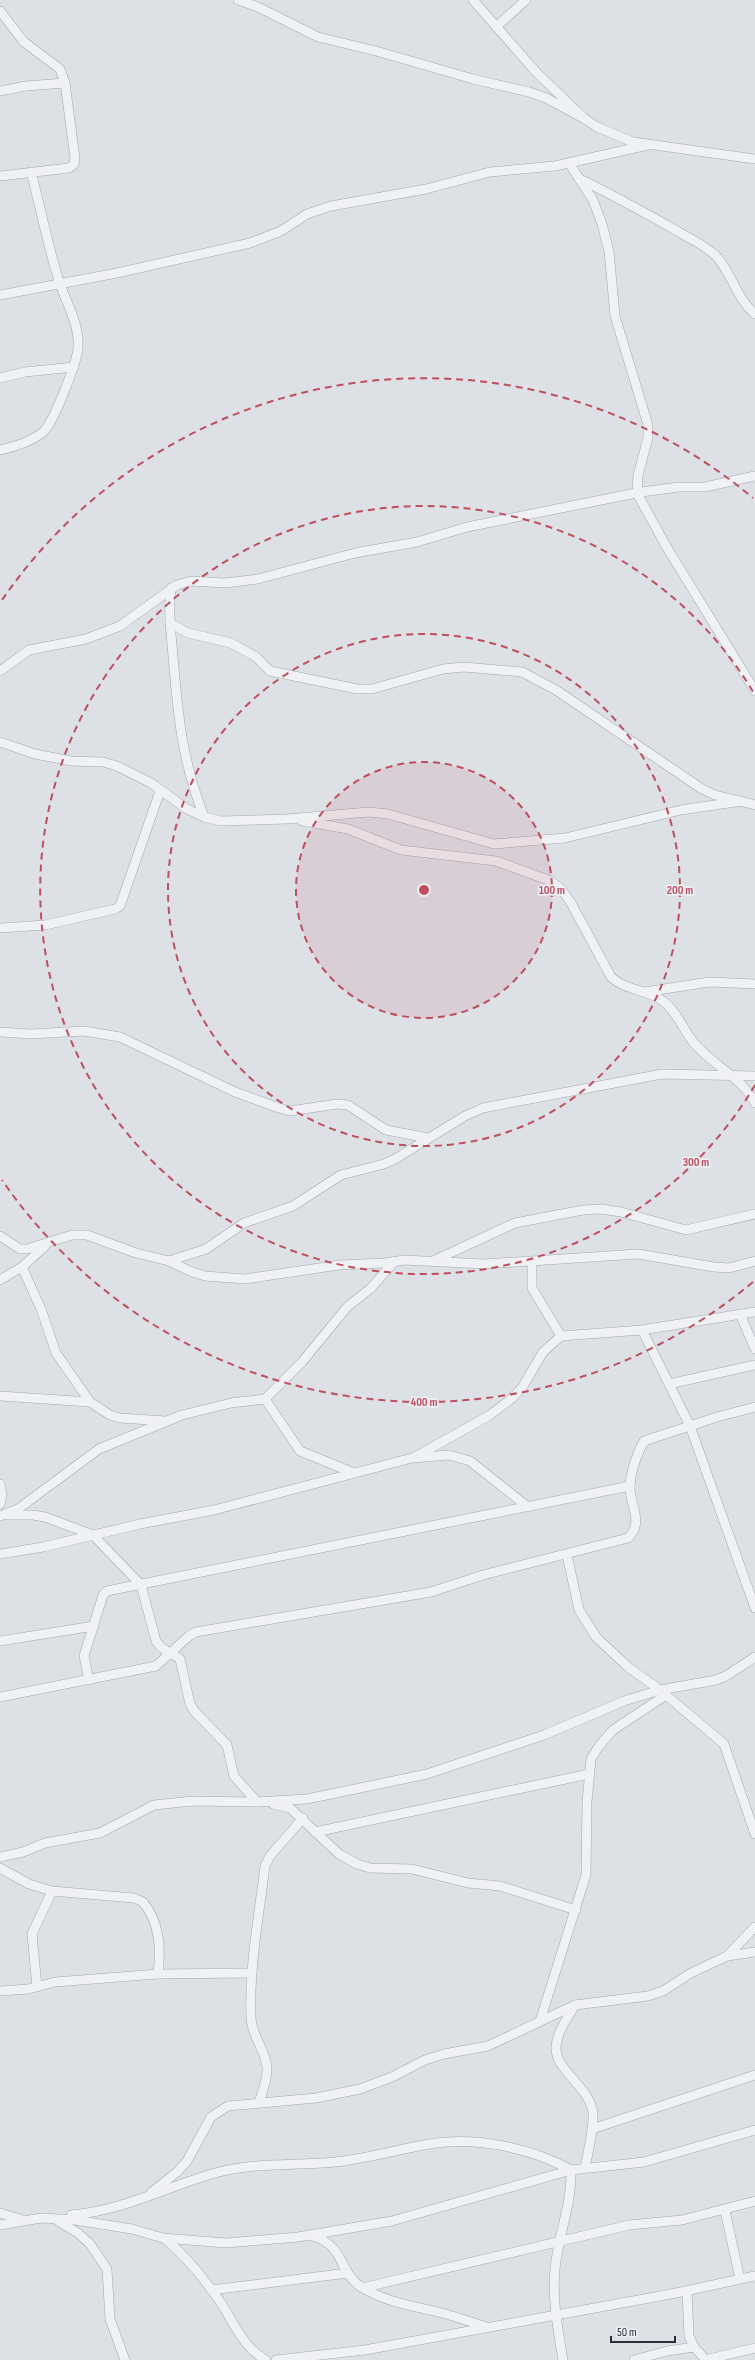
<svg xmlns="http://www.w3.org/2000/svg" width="755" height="2360" font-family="'Sofia Sans Condensed',sans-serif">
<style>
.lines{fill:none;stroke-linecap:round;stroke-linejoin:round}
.minor-casing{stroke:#a3a7ae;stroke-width:10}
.minor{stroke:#eff1f4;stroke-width:9}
.ring{fill:none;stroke:#be4f5f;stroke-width:2;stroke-dasharray:7 5}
.centre{fill:#be4f5f;stroke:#eceff3;stroke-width:2}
.ring-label{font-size:12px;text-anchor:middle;font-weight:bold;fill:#be4f5f;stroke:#eceff3;stroke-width:3.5;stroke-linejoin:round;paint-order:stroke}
</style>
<rect width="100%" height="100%" fill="#dde0e5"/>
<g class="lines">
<defs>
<g id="minor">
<polyline points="238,0 258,7 318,37 376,51 473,79 529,92 546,98 585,119"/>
<polyline points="473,0 536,72 585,119 597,127 633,142 755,159"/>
<polyline points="0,11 24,42 60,69 65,83 75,158 74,164 69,168 0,176"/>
<polyline points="496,27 526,0"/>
<polyline points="0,91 26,86 65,83"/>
<polyline points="569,163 593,200 602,224 609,251 615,316 648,425 648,438 638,475 637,493 666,546 755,691"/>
<path d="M582,180c33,16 65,34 97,52 13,8 26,13 37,24 16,17 20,42 39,58"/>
<polyline points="0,295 117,273 250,243 281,231 307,214 331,206 426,189 490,172 555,166 648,145"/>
<polyline points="0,378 25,372 74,367"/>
<path d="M0,450c14,-3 30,-8 42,-17 11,-8 35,-71 36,-85 2,-22 -11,-44 -18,-64 -12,-36 -19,-75 -29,-112"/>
<path d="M171,588c-3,23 0,45 2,68 5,61 9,103 31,161"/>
<polyline points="170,623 188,633 231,643 256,657 270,671 357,689 372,689 443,669 464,667 522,672 556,690 702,789 715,795 755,805"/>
<polyline points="0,671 29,650 86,639 120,626 177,585 191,581 225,583 258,579 355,553 417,542 467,527 641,492 679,487 705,487 755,476"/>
<polyline points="0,742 35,754 71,761 103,762 117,766 151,783 187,809 204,817 221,821 287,819 369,812 388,814 494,844 565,838 681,810 742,801"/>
<path d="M302,821l46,8 53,21 95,11 55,20 11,9 9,13 40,74c15,14 36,12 52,24 14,10 20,29 31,42 19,23 47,33 61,60"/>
<polyline points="0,928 45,925 115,909 120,906 160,791"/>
<polyline points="645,992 709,982 755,984"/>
<polyline points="0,1032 30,1034 84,1031 120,1037 235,1092 279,1108 290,1111 337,1104 348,1105 386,1130 428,1138"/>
<polyline points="0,1236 20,1249 27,1249 72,1235 87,1235 136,1253 169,1261 192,1272 205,1276 245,1279 339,1265 385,1263 404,1260 484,1264 638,1254 714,1267 729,1268 755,1261"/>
<polyline points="169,1261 206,1249 244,1223 293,1206 341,1175 384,1164 395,1159 465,1116 483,1108 662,1074 755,1076"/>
<polyline points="433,1261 515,1223 583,1210 601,1209 621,1212 686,1230 755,1214"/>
<polyline points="532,1262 532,1288 561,1336"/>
<polyline points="22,1267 41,1309 56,1353 90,1402 110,1415 120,1418 166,1421"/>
<polyline points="0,1280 22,1267 45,1246"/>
<polyline points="740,1314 755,1349"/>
<polyline points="642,1330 690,1426 755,1608"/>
<polyline points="669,1384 755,1365"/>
<polyline points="0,1396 90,1402"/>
<polyline points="265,1399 300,1451 354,1473"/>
<polyline points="415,1457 490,1415 511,1399 522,1388 543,1352 561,1336 642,1330 755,1312"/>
<polyline points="0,1484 2,1495 0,1504"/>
<path d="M8,1515h25l12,2 48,18 48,50 15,56c6,10 15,11 24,18l10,45 5,8 32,33 7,31 23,26"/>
<polyline points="0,1516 18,1509 99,1449 182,1415 231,1403 265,1399 302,1362 348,1306 370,1289 394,1262"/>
<polyline points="0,1554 43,1547 140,1524 214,1510 412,1458 449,1455 470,1461 528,1507"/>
<polyline points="567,1555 579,1610 596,1637 628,1667 660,1690 724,1744 755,1834"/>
<polyline points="0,1641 94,1626"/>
<polyline points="89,1680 84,1656 103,1595 107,1591 630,1486"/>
<path d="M0,1697l156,-31 33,-30 7,-4 235,-40 52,-17 145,-37c17,-17 1,-33 2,-52 1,-15 7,-33 14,-45l73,-24 38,-10"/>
<polyline points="273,1804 290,1808 339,1854 357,1864 370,1868 412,1869 468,1883 500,1886 576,1910"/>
<polyline points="315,1832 589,1774"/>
<polyline points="0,1857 23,1852 45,1843 100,1833 154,1805 193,1801 257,1802 307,1799 427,1774 544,1735 624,1701 660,1690 716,1680 726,1676 755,1657"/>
<path d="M0,1868l29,16 23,7 82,7 9,4c17,21 18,46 15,72"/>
<polyline points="727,1956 755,1927"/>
<polyline points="37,1987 32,1934 52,1891"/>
<polyline points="0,1991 28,1989 55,1982 158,1974 252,1973"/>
<path d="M575,2005c-7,12 -18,27 -19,42 -1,24 34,40 37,66 1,18 -5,38 -8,55"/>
<polyline points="540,2021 586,1875 587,1802 591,1759 599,1746 613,1730 666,1695"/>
<path d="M259,2103c3,-11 9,-24 8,-36 -2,-17 -15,-31 -16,-49 -2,-51 8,-102 14,-152l5,-10 33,-38"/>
<polyline points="592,2129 755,2075"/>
<polyline points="151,2193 177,2172 187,2161 211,2117 228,2106 316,2098 360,2089 392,2077 425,2060 444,2054 488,2046 575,2005 648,1996 663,1991 691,1973 727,1956 755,1952"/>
<polyline points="725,2211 740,2279"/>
<polyline points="0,2213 20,2219"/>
<path d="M71,2215c51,-4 95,-28 144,-42 38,-11 81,-7 120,-11 35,-4 67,-14 101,-19 44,-6 97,6 135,27 1,35 -13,65 -16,99 -3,31 3,61 8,91"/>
<polyline points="58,2221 78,2233 90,2244 107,2269 110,2319 125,2360"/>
<polyline points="0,2225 41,2218 75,2220 132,2229 163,2238 226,2243 298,2237 392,2221 571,2170 644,2162 755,2130"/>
<path d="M312,2236c34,9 26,38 51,52 25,15 52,18 79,25 15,4 29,9 44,14"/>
<path d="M164,2238c23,19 40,40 57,65 13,20 23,46 45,57"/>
<polyline points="362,2288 629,2225 682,2220 755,2201"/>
<polyline points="211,2290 348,2273"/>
<polyline points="687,2291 689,2336 694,2347 706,2360"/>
<polyline points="276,2360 365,2350 671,2294 755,2276"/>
<polyline points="634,2360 667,2351 694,2347"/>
<polyline points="705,2360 755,2348"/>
</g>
</defs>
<!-- minor casing -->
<use href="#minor" class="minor-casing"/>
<!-- minor -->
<use href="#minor" class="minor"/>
</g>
<!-- distance rings -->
<circle cx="424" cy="890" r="128" fill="#be4f5f" fill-opacity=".12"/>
<g class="ring">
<circle cx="424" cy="890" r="128"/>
<circle cx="424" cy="890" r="256"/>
<path d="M755 1085A384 384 0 1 1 755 695"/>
<path d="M753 1282A512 512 0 0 1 2 1180M2 600A512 512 0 0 1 753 498"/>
</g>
<circle cx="424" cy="890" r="6" class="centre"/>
<g class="ring-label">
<text x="552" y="894">100 m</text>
<text x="680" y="894">200 m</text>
<text x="696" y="1166">300 m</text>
<text x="424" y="1406">400 m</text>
</g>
<!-- scale -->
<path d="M611 2336v6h64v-6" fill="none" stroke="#282f3a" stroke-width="2"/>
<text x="617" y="2336" font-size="12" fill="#282f3a" stroke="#eceff3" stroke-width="3" paint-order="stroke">50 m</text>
</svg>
